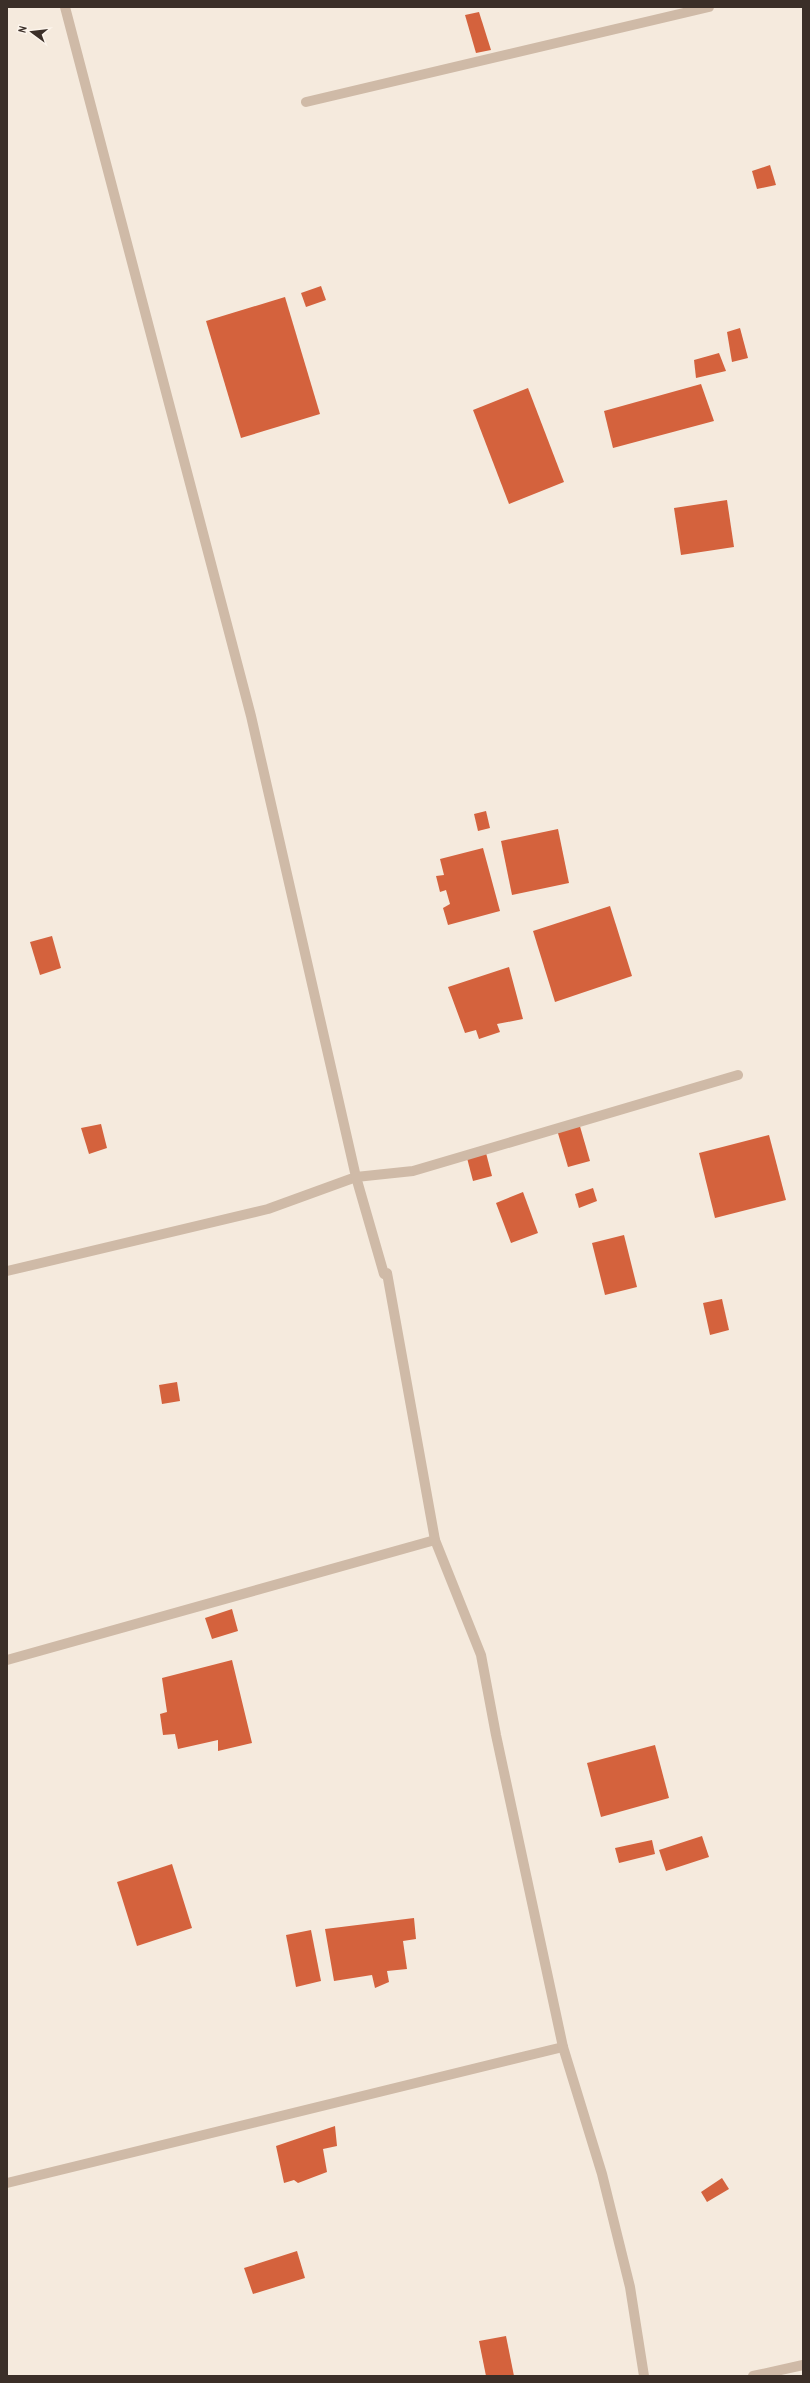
<svg xmlns="http://www.w3.org/2000/svg" width="810" height="2383" font-family="'Archivo Narrow',sans-serif">
<style>
.building{fill:#d4623d}
.lines{fill:none;stroke-linecap:round;stroke-linejoin:round}
.minor{stroke:#cfbaa7;stroke-width:10}
</style>
<rect width="100%" height="100%" fill="#f5eadd"/>
<!-- building -->
<g class="building">
<polygon points="479,12 491,50 476,53 465,15"/>
<polygon points="770,165 776,185 757,189 752,171"/>
<polygon points="321,286 326,300 306,307 301,293"/>
<polygon points="285,297 320,414 241,438 206,321"/>
<polygon points="740,328 748,358 732,362 727,332"/>
<polygon points="719,353 726,371 696,378 694,360"/>
<polygon points="701,384 714,421 613,448 604,411"/>
<polygon points="528,388 564,482 509,504 473,410"/>
<polygon points="727,500 734,547 681,555 674,508"/>
<polygon points="486,811 490,828 478,831 474,814"/>
<polygon points="558,829 569,883 512,895 501,841"/>
<polygon points="483,848 500,911 448,925 443,908 450,904 446,890 440,892 436,876 444,875 440,859"/>
<polygon points="610,906 632,976 555,1002 533,931"/>
<polygon points="52,936 61,968 40,975 30,942"/>
<polygon points="509,967 523,1019 497,1024 500,1032 479,1039 476,1030 465,1033 448,987"/>
<polygon points="579,1123 590,1161 568,1167 557,1130"/>
<polygon points="101,1124 107,1148 89,1154 81,1128"/>
<polygon points="769,1135 786,1200 715,1218 699,1153"/>
<polygon points="486,1153 492,1176 473,1181 467,1158"/>
<polygon points="593,1188 597,1201 579,1208 575,1194"/>
<polygon points="523,1192 538,1233 511,1243 496,1203"/>
<polygon points="624,1235 637,1287 605,1295 592,1243"/>
<polygon points="722,1299 729,1330 710,1335 703,1303"/>
<polygon points="177,1382 180,1401 162,1404 159,1385"/>
<polygon points="232,1609 238,1631 212,1639 205,1618"/>
<polygon points="232,1660 252,1743 218,1751 218,1740 178,1749 175,1734 163,1735 160,1714 167,1712 162,1678"/>
<polygon points="655,1745 669,1798 601,1817 587,1763"/>
<polygon points="702,1836 709,1857 666,1871 659,1850"/>
<polygon points="652,1840 655,1854 619,1863 615,1848"/>
<polygon points="172,1864 192,1928 137,1946 117,1882"/>
<polygon points="414,1918 416,1939 403,1941 407,1969 387,1971 389,1982 375,1988 372,1975 334,1981 325,1929"/>
<polygon points="311,1930 321,1981 296,1987 286,1935"/>
<polygon points="335,2126 337,2146 323,2149 327,2172 298,2183 294,2180 284,2183 276,2146"/>
<polygon points="722,2178 729,2189 707,2202 701,2192"/>
<polygon points="297,2251 305,2278 253,2294 244,2268"/>
<polygon points="506,2336 514,2376 486,2376 479,2341"/>
</g>
<g class="lines">
<!-- minor -->
<g class="minor">
<polyline points="306,102 709,7"/>
<polyline points="7,1271 268,1209 356,1177 251,716 65,7"/>
<polyline points="7,1660 435,1540"/>
<polyline points="7,2183 563,2047"/>
<polyline points="644,2376 630,2287 602,2174 563,2047 496,1735 481,1655 435,1540 387,1273 384,1274 356,1177 413,1171 738,1075"/>
<polyline points="753,2376 803,2365"/>
</g>
</g>
<!-- border -->
<rect width="810" height="2383" fill="none" stroke="#3b2f28" stroke-width="16"/>
<!-- north arrow -->
<g transform="translate(32 32) rotate(285)" stroke="#fcf4eb" stroke-width="3" paint-order="stroke">
<path d="M0-3L7 15L0 10L-7 15Z" fill="#3b2f28"/>
<text y="-6" font-size="11" font-weight="bold" text-anchor="middle" fill="#3b2f28">N</text>
</g>
</svg>
